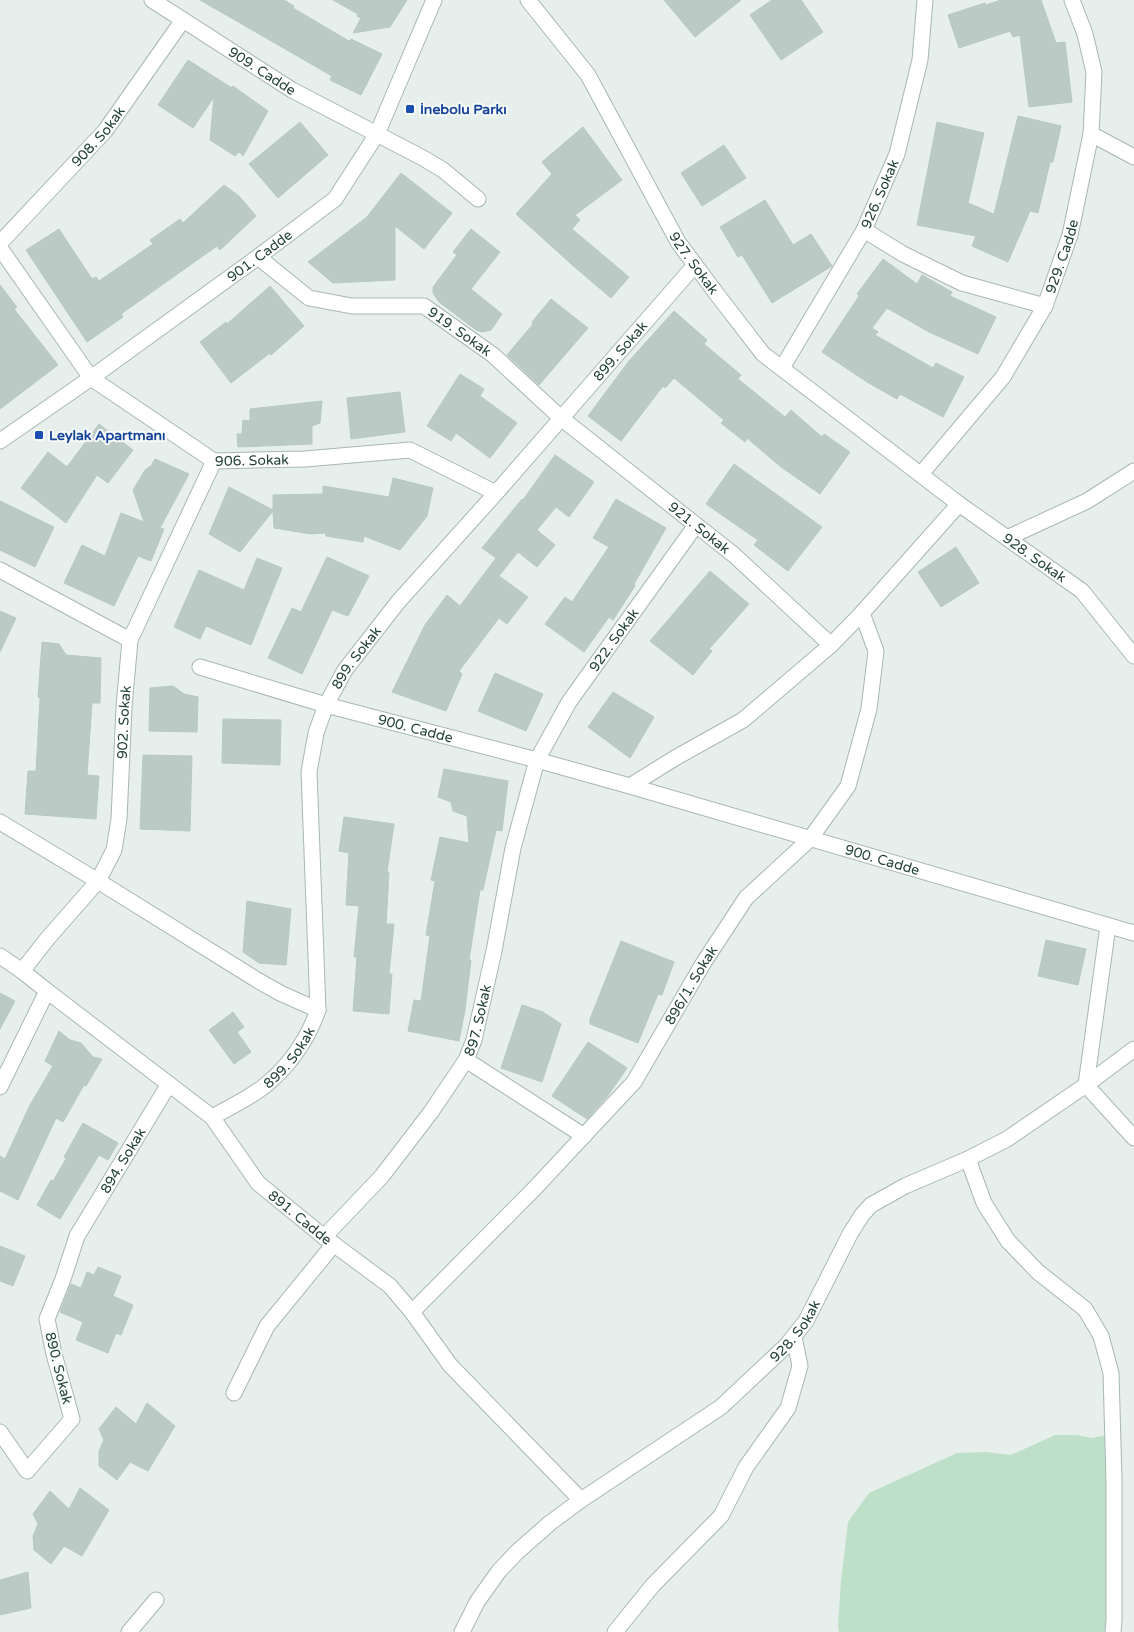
<svg xmlns="http://www.w3.org/2000/svg" width="1134" height="1632" font-family="'Varela Round',sans-serif">
<style>
.green{fill:#bfe0c8}
.building{fill:#bbcac4;stroke:#b8c9c2}
.lines{fill:none;stroke-linecap:round;stroke-linejoin:round}
.minor-casing{stroke:#a8b8b2;stroke-width:17}
.minor{stroke:#fff;stroke-width:15}
.transit-dot{fill:#1a4fb4;stroke:#f7fbf9;stroke-width:2}
.labels{text-anchor:middle;stroke-width:4;stroke-linejoin:round;paint-order:stroke}
.street-label{font-size:14px;fill:#24423a;stroke:#f7fbf9}
.transit-label{font-size:14px;font-weight:bold;fill:#164399;stroke:#f7fbf9;text-anchor:start}
</style>
<rect width="100%" height="100%" fill="#e6efeb"/>
<!-- green -->
<polygon class="green" points="1113,1434 1113,1632 839,1632 838,1625 841,1581 848,1522 869,1493 957,1453 986,1452 1011,1455 1055,1435 1077,1435 1091,1438"/>
<!-- building -->
<g class="building">
<polygon points="200,0 284,0 294,6 293,8 349,41 351,39 382,54 361,95 330,80 332,76"/>
<polygon points="333,0 407,0 390,27 353,33 361,18 357,16 358,14"/>
<polygon points="664,0 741,0 695,37"/>
<polygon points="772,0 801,0 823,32 781,60 750,15"/>
<polygon points="1001,0 1041,0 1056,43 1065,42 1072,102 1029,107 1020,35 1013,37 1010,31 959,48 948,15 985,3 986,5"/>
<polygon points="188,60 232,88 233,86 268,111 243,156 239,152 235,156 210,140 214,97 193,128 158,105"/>
<polygon points="1018,116 1061,126 1053,162 1050,162 1038,213 1030,211 1008,262 972,246 976,236 917,225 937,122 984,133 968,203 994,214"/>
<polygon points="300,122 328,155 278,198 249,164"/>
<polygon points="583,127 622,180 575,215 580,220 572,229 629,277 611,298 570,263 516,214 552,174 542,162"/>
<polygon points="724,145 746,178 702,206 681,173"/>
<polygon points="401,173 452,213 424,249 395,226 395,280 333,283 308,262 367,217"/>
<polygon points="224,185 239,196 256,216 220,250 217,246 121,314 123,317 87,342 26,250 59,229 92,279 96,277 99,281 153,244 150,240 180,219 183,223"/>
<polygon points="765,200 793,245 811,234 832,266 772,303 742,255 738,257 720,227"/>
<polygon points="471,229 500,252 471,289 502,314 491,330 482,332 476,330 439,302 433,293 433,287 457,255 453,252"/>
<polygon points="883,259 917,284 922,275 952,292 950,296 996,317 978,354 929,332 887,308 872,328 878,332 875,335 933,368 936,363 964,377 943,417 900,394 897,399 867,382 822,352 859,296 857,294"/>
<polygon points="0,285 17,307 14,309 58,365 0,409"/>
<polygon points="270,286 304,326 271,355 270,353 231,383 200,342 226,322 227,324"/>
<polygon points="551,299 588,328 539,385 507,355 533,324 532,322"/>
<polygon points="674,311 707,340 704,344 741,375 738,379 785,417 791,410 822,437 824,434 850,452 820,494 781,467 747,438 745,442 721,423 724,420 674,378 665,388 663,386 621,441 588,416 629,361"/>
<polygon points="460,374 484,389 480,396 517,423 490,458 456,433 451,441 427,426"/>
<polygon points="400,392 405,432 351,439 347,398"/>
<polygon points="322,401 320,423 312,426 312,444 238,447 237,434 242,434 243,420 250,421 250,409"/>
<polygon points="99,424 133,450 108,483 97,475 66,523 21,488 48,452 67,467"/>
<polygon points="555,455 594,482 569,517 556,507 537,530 555,545 537,567 518,552 499,576 528,597 507,624 499,618 459,671 462,674 446,711 392,692 425,625 447,595 460,606 496,558 482,548 522,499 523,500"/>
<polygon points="155,459 189,474 160,528 164,529 151,561 138,556 114,606 64,583 82,545 105,556 121,513 144,522 133,490 145,470 151,466"/>
<polygon points="734,464 822,527 788,571 754,545 758,540 706,504"/>
<polygon points="393,478 433,488 427,516 400,550 364,536 363,542 326,536 325,533 311,534 274,528 273,511 240,552 209,534 229,487 273,510 273,495 323,494 323,486 389,497"/>
<polygon points="616,499 666,528 634,584 635,586 613,620 609,617 584,652 545,624 565,597 572,602 609,547 593,538"/>
<polygon points="0,501 54,527 35,567 0,550"/>
<polygon points="956,547 979,583 941,607 918,572"/>
<polygon points="327,557 369,576 348,616 332,610 302,674 268,658 292,608 301,612"/>
<polygon points="257,558 282,568 251,645 206,626 200,639 174,627 199,570 244,590"/>
<polygon points="710,571 749,604 709,649 712,651 693,675 650,641"/>
<polygon points="0,611 16,618 0,652"/>
<polygon points="42,642 59,644 66,655 101,658 100,703 92,703 87,775 99,776 96,819 25,814 28,771 36,771 40,698 38,697"/>
<polygon points="495,673 543,694 526,731 478,711"/>
<polygon points="173,686 184,694 198,697 197,732 149,731 150,688"/>
<polygon points="613,692 654,717 630,758 588,727"/>
<polygon points="223,719 281,720 280,765 222,763"/>
<polygon points="143,755 192,756 190,831 140,829"/>
<polygon points="444,769 508,781 502,831 496,830 483,890 480,890 469,960 471,960 465,1010 459,1041 408,1031 414,1000 421,1001 430,936 426,935 435,881 431,880 440,837 469,843 467,816 453,811 451,802 438,797"/>
<polygon points="344,817 394,824 387,872 389,872 386,924 394,924 389,974 392,974 389,1014 353,1011 357,957 354,957 359,906 346,905 349,853 339,851"/>
<polygon points="247,901 291,909 286,965 259,963 243,952"/>
<polygon points="1046,940 1086,949 1078,985 1038,976"/>
<polygon points="621,941 674,962 662,995 658,994 638,1043 590,1024 590,1019"/>
<polygon points="0,993 15,1001 0,1029"/>
<polygon points="522,1005 543,1012 561,1024 542,1082 501,1068"/>
<polygon points="233,1012 244,1027 237,1032 251,1052 234,1064 209,1030"/>
<polygon points="59,1031 70,1040 81,1043 93,1057 102,1059 86,1086 84,1085 63,1122 56,1118 18,1200 0,1191 0,1156 5,1159 30,1105 53,1066 45,1061"/>
<polygon points="588,1042 627,1068 607,1097 587,1119 552,1096"/>
<polygon points="83,1123 118,1143 108,1160 99,1155 60,1219 37,1205 51,1180 53,1181 66,1159 64,1157"/>
<polygon points="0,1246 25,1256 13,1286 0,1281"/>
<polygon points="98,1267 121,1276 113,1296 133,1305 121,1335 116,1333 108,1353 76,1340 83,1322 60,1312 71,1284 81,1288 87,1272 94,1275"/>
<polygon points="147,1403 175,1426 148,1471 130,1462 117,1480 99,1466 99,1451 104,1440 99,1429 116,1407 136,1424"/>
<polygon points="80,1488 109,1510 82,1556 64,1546 51,1564 34,1550 33,1536 38,1524 33,1514 50,1491 69,1509"/>
<polygon points="28,1572 31,1608 0,1615 0,1580"/>
</g>
<g class="lines">
<defs>
<g id="minor">
<path id="s1" d="M152,0l140,90 131,68 20,12 35,29"/>
<path id="s2" d="M528,0l60,75 90,167 41,55 44,57 196,150 123,87 52,65"/>
<polyline points="1091,134 1134,157"/>
<polyline points="864,230 903,254 962,283 1045,306"/>
<path id="s3" d="M0,243l105,-112 78,-111"/>
<path id="s4" d="M0,248l91,130 123,83 91,-2 105,-9 86,43"/>
<path id="s5" d="M258,257l51,41 43,8h72l69,49 68,63 173,137 97,90"/>
<path id="s6" d="M782,368l82,-138 33,-76 23,-94 5,-60"/>
<path id="s7" d="M0,441l91,-63 167,-121 77,-58 42,-65 57,-134"/>
<path id="s8" d="M921,474l82,-97 42,-71 25,-71 21,-101 3,-62 -9,-38 -13,-34"/>
<polyline points="1007,538 1087,501 1134,471"/>
<polyline points="0,570 130,640"/>
<path id="s9" d="M200,667l126,38 211,55 93,26 504,147"/>
<polyline points="630,786 675,758 743,720 831,645 862,613 959,504"/>
<polyline points="0,822 98,881 257,980 280,993 318,1010"/>
<polyline points="1108,926 1086,1085 1134,1138"/>
<path id="s10" d="M0,956l22,15 25,20 165,126 46,66 66,54 66,49 22,26 38,53 131,135"/>
<path id="s11" d="M22,971l26,-33 50,-57 16,-31 5,-31 5,-112 6,-67 84,-179"/>
<polyline points="466,1060 584,1136"/>
<polyline points="0,1087 47,991"/>
<path id="s12" d="M212,1117c17,-9 35,-18 50,-29 27,-21 45,-47 56,-78l-9,-238 7,-39 10,-28 19,-35 53,-68 98,-109 199,-228"/>
<polyline points="968,1159 984,1203 1008,1241 1038,1272 1085,1309 1101,1336 1111,1373 1114,1480 1114,1620 1113,1632"/>
<path id="s13" d="M324,1237l58,-61 49,-64 35,-52 8,-20 20,-89 19,-103 24,-88 32,-58 127,-177"/>
<path id="s14" d="M412,1312l124,-125 98,-105 70,-120 42,-64 64,-59 38,-53 21,-77 7,-58 -14,-38"/>
<polyline points="234,1393 267,1326 334,1244"/>
<path id="s15" d="M0,1432l27,39 45,-52 -18,-65 -7,-35 16,-40 14,-43 92,-152"/>
<polyline points="129,1632 156,1600"/>
<path id="s16" d="M462,1632l15,-30 22,-31 18,-19 33,-29 31,-23 140,-93 65,-61 20,-25 44,-87 12,-19 9,-10 34,-19 63,-27 39,-20 79,-54 48,-36"/>
<polyline points="615,1632 653,1585 721,1516 746,1467 788,1408 800,1366 794,1337"/>
</g>
</defs>
<!-- minor casing -->
<use href="#minor" class="minor-casing"/>
<!-- minor -->
<use href="#minor" class="minor"/>
</g>
<!-- markers -->
<g class="transit-dot">
<rect x="405" y="104" width="10" height="10" rx="2.5"/>
<rect x="34" y="430" width="10" height="10" rx="2.5"/>
</g>
<g class="labels">
<!-- street labels -->
<g class="street-label">
<text dy="5" stroke="none"><textPath href="#s1" startOffset="131">909. Cadde</textPath></text>
<text dy="5" stroke="none"><textPath href="#s3" startOffset="145">908. Sokak</textPath></text>
<text dy="5" stroke="none"><textPath href="#s6" startOffset="200">926. Sokak</textPath></text>
<text dy="5" stroke="none"><textPath href="#s8" startOffset="262">929. Cadde</textPath></text>
<text dy="5" stroke="none"><textPath href="#s7" startOffset="319">901. Cadde</textPath></text>
<text dy="5" stroke="none"><textPath href="#s2" startOffset="312">927. Sokak</textPath></text>
<text dy="5" stroke="none"><textPath href="#s5" startOffset="225">919. Sokak</textPath></text>
<text dy="5" stroke="none"><textPath href="#s12" startOffset="924">899. Sokak</textPath></text>
<text dy="5" stroke="none"><textPath href="#s4" startOffset="345">906. Sokak</textPath></text>
<text dy="5" stroke="none"><textPath href="#s5" startOffset="535">921. Sokak</textPath></text>
<text dy="5" stroke="none"><textPath href="#s2" startOffset="766">928. Sokak</textPath></text>
<text dy="5" stroke="none"><textPath href="#s13" startOffset="679">922. Sokak</textPath></text>
<text dy="5" stroke="none"><textPath href="#s12" startOffset="519">899. Sokak</textPath></text>
<text dy="5" stroke="none"><textPath href="#s11" startOffset="281">902. Sokak</textPath></text>
<text dy="5" stroke="none"><textPath href="#s9" startOffset="224">900. Cadde</textPath></text>
<text dy="5" stroke="none"><textPath href="#s9" startOffset="709">900. Cadde</textPath></text>
<text dy="5" stroke="none"><textPath href="#s14" startOffset="432">896/1. Sokak</textPath></text>
<text dy="5" stroke="none"><textPath href="#s13" startOffset="269">897. Sokak</textPath></text>
<text dy="5" stroke="none"><textPath href="#s12" startOffset="99">899. Sokak</textPath></text>
<text dy="5" stroke="none"><textPath href="#s15" startOffset="396">894. Sokak</textPath></text>
<text dy="5" stroke="none"><textPath href="#s10" startOffset="401">891. Cadde</textPath></text>
<text dy="5" stroke="none"><textPath href="#s16" startOffset="455">928. Sokak</textPath></text>
<text transform="translate(59 1368) rotate(76)" y="5">890. Sokak</text>
</g>
<!-- transit labels -->
<g class="transit-label">
<text x="420" y="114">İnebolu Parkı</text>
<text x="49" y="440">Leylak Apartmanı</text>
</g>
</g>
</svg>
